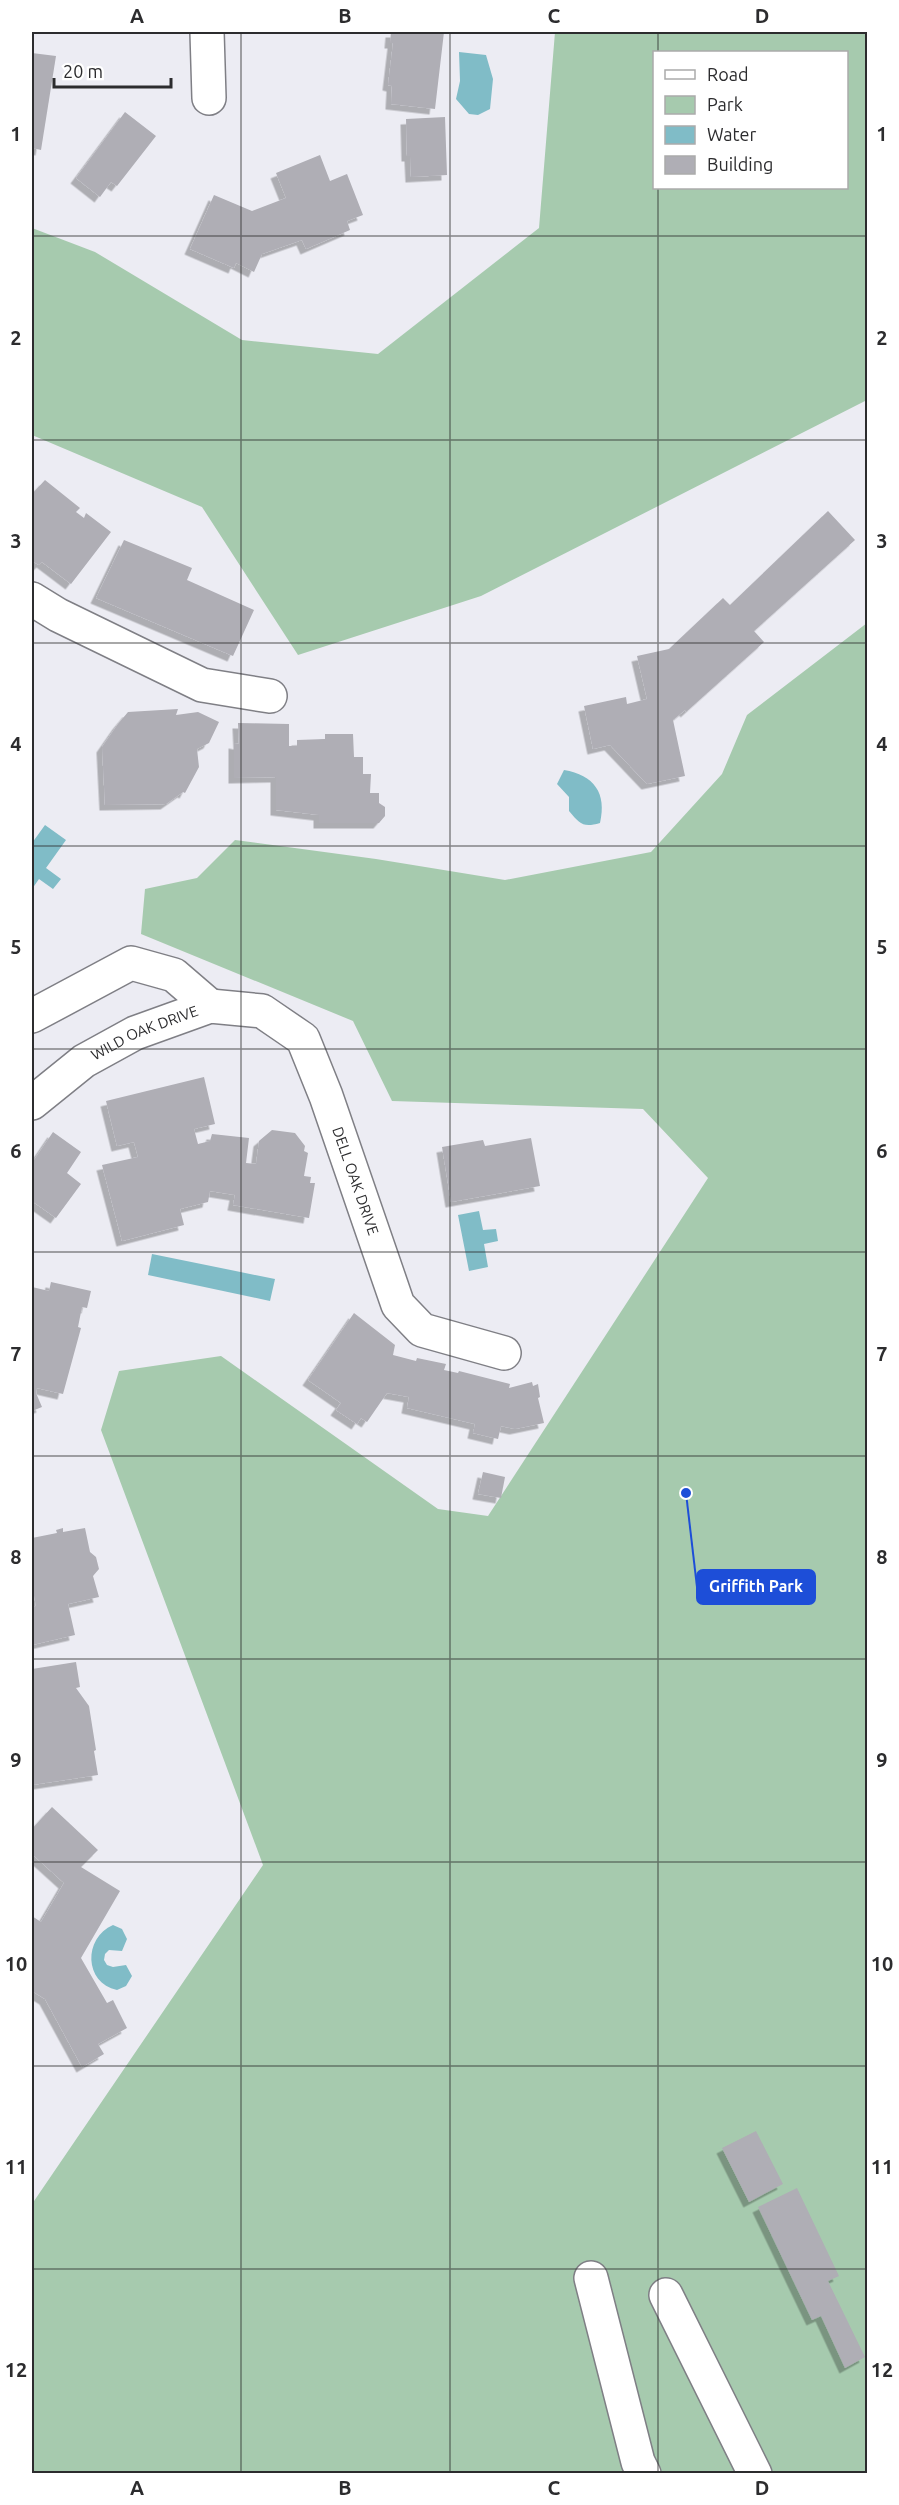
<svg xmlns="http://www.w3.org/2000/svg" width="899" height="2505" font-family="Ubuntu,sans-serif">
<style>
.green{fill:#a6caae;fill-rule:evenodd}
.water{fill:#80bcc7}
.building{fill:#afaeb5;filter:url(#shadow)}
.lines{fill:none;stroke-linecap:round;stroke-linejoin:round}
.minor-casing{stroke:#7f7f85;stroke-width:36}
.minor{stroke:#fff;stroke-width:33}
.grid{fill:none;stroke:#2c2c2e;stroke-width:1.5;stroke-opacity:0.55}
.labels{text-anchor:middle;stroke-width:4.5;stroke-linejoin:round;paint-order:stroke}
.street-label{font-size:15px;fill:#2c2c2e;stroke:#fff}
.leader{fill:none;stroke:#1d4ed8;stroke-width:2}
.callout-dot{fill:#1d4ed8;stroke:#fff;stroke-width:2}
.callout{fill:#1d4ed8;stroke:#1d4ed8;stroke-width:2}
.callout-label{font-size:16px;text-anchor:middle;font-weight:bold;fill:#fff}
.neatline{fill:none;stroke:#2c2c2e;stroke-width:2}
.grid-label{font-size:20px;text-anchor:middle;font-weight:bold;fill:#2c2c2e}
</style>
<defs>
<filter id="shadow"><feDropShadow dx="-5.5" dy="5.5" stdDeviation="0" flood-color="#0004"/></filter>
</defs>
<rect width="100%" height="100%" fill="#ececf3"/>
<!-- green -->
<g class="green">
<path d="M555,32h312v368l-386,196 -183,59 -96,-148 -170,-72v-207l63,24 147,88 136,14 161,-126zM654,52h192v136h-192z"/>
<polygon points="867,623 867,2473 32,2474 32,2204 263,1865 101,1430 119,1371 221,1356 438,1509 488,1516 708,1178 643,1109 392,1101 353,1021 141,934 145,889 197,878 235,840 376,859 505,880 651,852 722,774 747,715"/>
</g>
<!-- water -->
<g class="water">
<polygon points="459,52 486,55 493,79 490,109 478,115 469,114 456,99 460,81"/>
<path d="M564,770c30,5 43,23 36,53 -17,5 -20,1 -31,-12v-14l-12,-13z"/>
<polygon points="45,825 66,840 46,868 61,879 53,889 39,879 32,889 32,843"/>
<polygon points="479,1211 483,1230 496,1229 498,1241 484,1244 488,1267 469,1271 458,1215"/>
<polygon points="152,1254 275,1279 270,1301 148,1275"/>
<path d="M113,1925l9,4 5,10 -5,12 -13,-1 -4,4 -1,6 3,5 6,2 13,-2 6,11 -6,10 -9,4c-33,-7 -34,-52 -4,-65z"/>
</g>
<!-- building -->
<g class="building">
<polygon points="391,32 444,32 435,109 391,104 392,86 388,85 393,43 390,43"/>
<polygon points="32,53 56,56 41,150 32,148"/>
<polygon points="125,112 156,136 117,186 111,182 100,197 76,178"/>
<polygon points="445,117 447,175 411,177 410,156 407,156 406,119"/>
<polygon points="320,155 330,181 347,174 363,215 347,221 350,230 306,249 302,240 262,254 254,272 236,263 234,268 190,249 214,195 252,211 286,198 276,173"/>
<polygon points="45,480 80,508 76,512 84,518 86,513 111,532 71,584 42,562 39,565 32,561 32,494"/>
<polygon points="828,511 855,540 754,631 764,642 686,712 685,710 673,720 685,776 647,784 610,745 593,749 584,706 626,697 627,704 647,699 637,656 669,649 723,598 730,605"/>
<polygon points="124,540 192,568 187,580 254,610 233,656 96,598"/>
<polygon points="178,709 176,715 198,712 219,722 209,743 197,749 199,767 185,793 183,792 166,804 105,805 102,747 118,724 128,712"/>
<polygon points="238,723 289,724 289,746 297,746 297,740 325,739 325,734 353,734 354,757 363,757 363,774 371,774 370,793 379,793 379,803 385,807 385,816 379,823 319,823 319,815 276,810 276,777 234,778 234,743 239,744"/>
<polygon points="204,1077 215,1124 194,1129 198,1144 210,1141 212,1134 249,1138 246,1163 256,1164 259,1141 272,1130 295,1133 305,1146 304,1151 308,1153 304,1176 311,1177 310,1183 315,1183 309,1218 233,1205 235,1195 210,1191 208,1202 180,1209 184,1225 122,1241 102,1165 138,1157 134,1142 117,1146 106,1101"/>
<polygon points="53,1132 81,1152 67,1173 81,1184 56,1218 32,1201 32,1163"/>
<polygon points="531,1138 540,1186 451,1202 442,1147 483,1140 485,1146"/>
<polygon points="51,1282 91,1291 87,1308 82,1307 78,1327 81,1328 63,1394 37,1388 36,1393 42,1407 32,1411 32,1287 49,1291"/>
<polygon points="354,1313 395,1345 393,1355 416,1361 417,1358 446,1364 444,1370 458,1373 459,1371 510,1384 509,1388 532,1382 533,1386 538,1384 540,1397 538,1398 544,1423 515,1429 501,1426 498,1439 473,1433 475,1424 407,1408 409,1397 387,1393 367,1422 361,1418 357,1424 336,1410 341,1403 308,1380"/>
<polygon points="483,1472 505,1477 501,1498 478,1494"/>
<polygon points="63,1528 63,1532 85,1528 90,1552 96,1557 99,1569 93,1576 99,1597 68,1604 75,1635 32,1645 32,1607 36,1606 32,1585 32,1538 57,1533 56,1530"/>
<polygon points="76,1662 80,1687 76,1688 89,1706 96,1750 94,1751 98,1775 32,1785 32,1669"/>
<polygon points="52,1807 98,1850 81,1867 120,1891 81,1958 107,2003 113,2000 127,2028 98,2044 104,2054 82,2067 45,1999 32,1991 32,1916 41,1922 64,1883 32,1854 32,1829"/>
<polygon points="756,2131 783,2184 749,2202 722,2148"/>
<polygon points="797,2188 839,2276 828,2281 865,2357 845,2368 821,2316 812,2320 758,2207"/>
</g>
<g class="lines">
<defs>
<g id="minor">
<polyline points="207,32 209,98"/>
<polyline points="32,599 58,615 202,685 270,696"/>
<polyline points="32,1016 131,963 174,975 210,1006"/>
<path id="s1" d="M32,1103l52,-42 51,-28 75,-27 52,5 41,28 23,57 72,209 24,25 82,23"/>
<polyline points="591,2278 638,2462 644,2474"/>
<polyline points="666,2295 755,2474"/>
</g>
</defs>
<!-- minor casing -->
<use href="#minor" class="minor-casing"/>
<!-- minor -->
<use href="#minor" class="minor"/>
</g>
<!-- grid -->
<path class="grid" d="M241,32v2442M450,32v2442M658,32v20M658,188v2286M32,236h836M32,440h836M32,643h836M32,846h836M32,1049h836M32,1252h836M32,1456h836M32,1659h836M32,1862h836M32,2066h836M32,2269h836"/>
<g class="labels">
<!-- street labels -->
<g class="street-label">
<text dy="5" stroke="none"><textPath href="#s1" startOffset="134">WILD OAK DRIVE</textPath></text>
<text dy="5" stroke="none"><textPath href="#s1" startOffset="458">DELL OAK DRIVE</textPath></text>
</g>
</g>
<!-- callouts -->
<path class="leader" d="M686 1493L697 1587"/>
<circle class="callout-dot" cx="686" cy="1493" r="6"/>
<rect class="callout" x="697" y="1570" width="118" height="34" rx="6"/>
<g class="callout-label">
<text x="756" y="1592">Griffith Park</text>
</g>
<!-- border -->
<rect width="899" height="2505" fill="none" stroke="#ffffff" stroke-width="66"/>
<!-- legend -->
<rect x="653" y="51" width="195" height="138" fill="#ffffff" stroke="#ababab" stroke-width="1.5"/>
<rect x="665" y="70" width="30" height="9" fill="#ffffff" stroke="#ababab" stroke-width="1.5"/>
<text x="707" y="81" font-size="18" fill="#2c2c2e">Road</text>
<rect x="665" y="96" width="30" height="18" fill="#a6caae" stroke="#ababab" stroke-width="1.5"/>
<text x="707" y="111" font-size="18" fill="#2c2c2e">Park</text>
<rect x="665" y="126" width="30" height="18" fill="#80bcc7" stroke="#ababab" stroke-width="1.5"/>
<text x="707" y="141" font-size="18" fill="#2c2c2e">Water</text>
<rect x="665" y="156" width="30" height="18" fill="#afaeb5" stroke="#ababab" stroke-width="1.5"/>
<text x="707" y="171" font-size="18" fill="#2c2c2e">Building</text>
<!-- scale -->
<path d="M54 78v9h117v-9" fill="none" stroke="#2c2c2e" stroke-width="3"/>
<text x="63" y="78" font-size="18" fill="#2c2c2e" stroke="#ffffff" stroke-width="4.5" paint-order="stroke">20 m</text>
<rect x="33" y="33" width="833" height="2439" class="neatline"/>
<g class="grid-label">
<text x="137" y="23">A</text>
<text x="345" y="23">B</text>
<text x="554" y="23">C</text>
<text x="762" y="23">D</text>
<text x="16" y="141">1</text>
<text x="882" y="141">1</text>
<text x="16" y="345">2</text>
<text x="882" y="345">2</text>
<text x="16" y="548">3</text>
<text x="882" y="548">3</text>
<text x="16" y="751">4</text>
<text x="882" y="751">4</text>
<text x="16" y="954">5</text>
<text x="882" y="954">5</text>
<text x="16" y="1158">6</text>
<text x="882" y="1158">6</text>
<text x="16" y="1361">7</text>
<text x="882" y="1361">7</text>
<text x="16" y="1564">8</text>
<text x="882" y="1564">8</text>
<text x="16" y="1767">9</text>
<text x="882" y="1767">9</text>
<text x="16" y="1971">10</text>
<text x="882" y="1971">10</text>
<text x="16" y="2174">11</text>
<text x="882" y="2174">11</text>
<text x="16" y="2377">12</text>
<text x="882" y="2377">12</text>
<text x="137" y="2495">A</text>
<text x="345" y="2495">B</text>
<text x="554" y="2495">C</text>
<text x="762" y="2495">D</text>
</g>
</svg>
